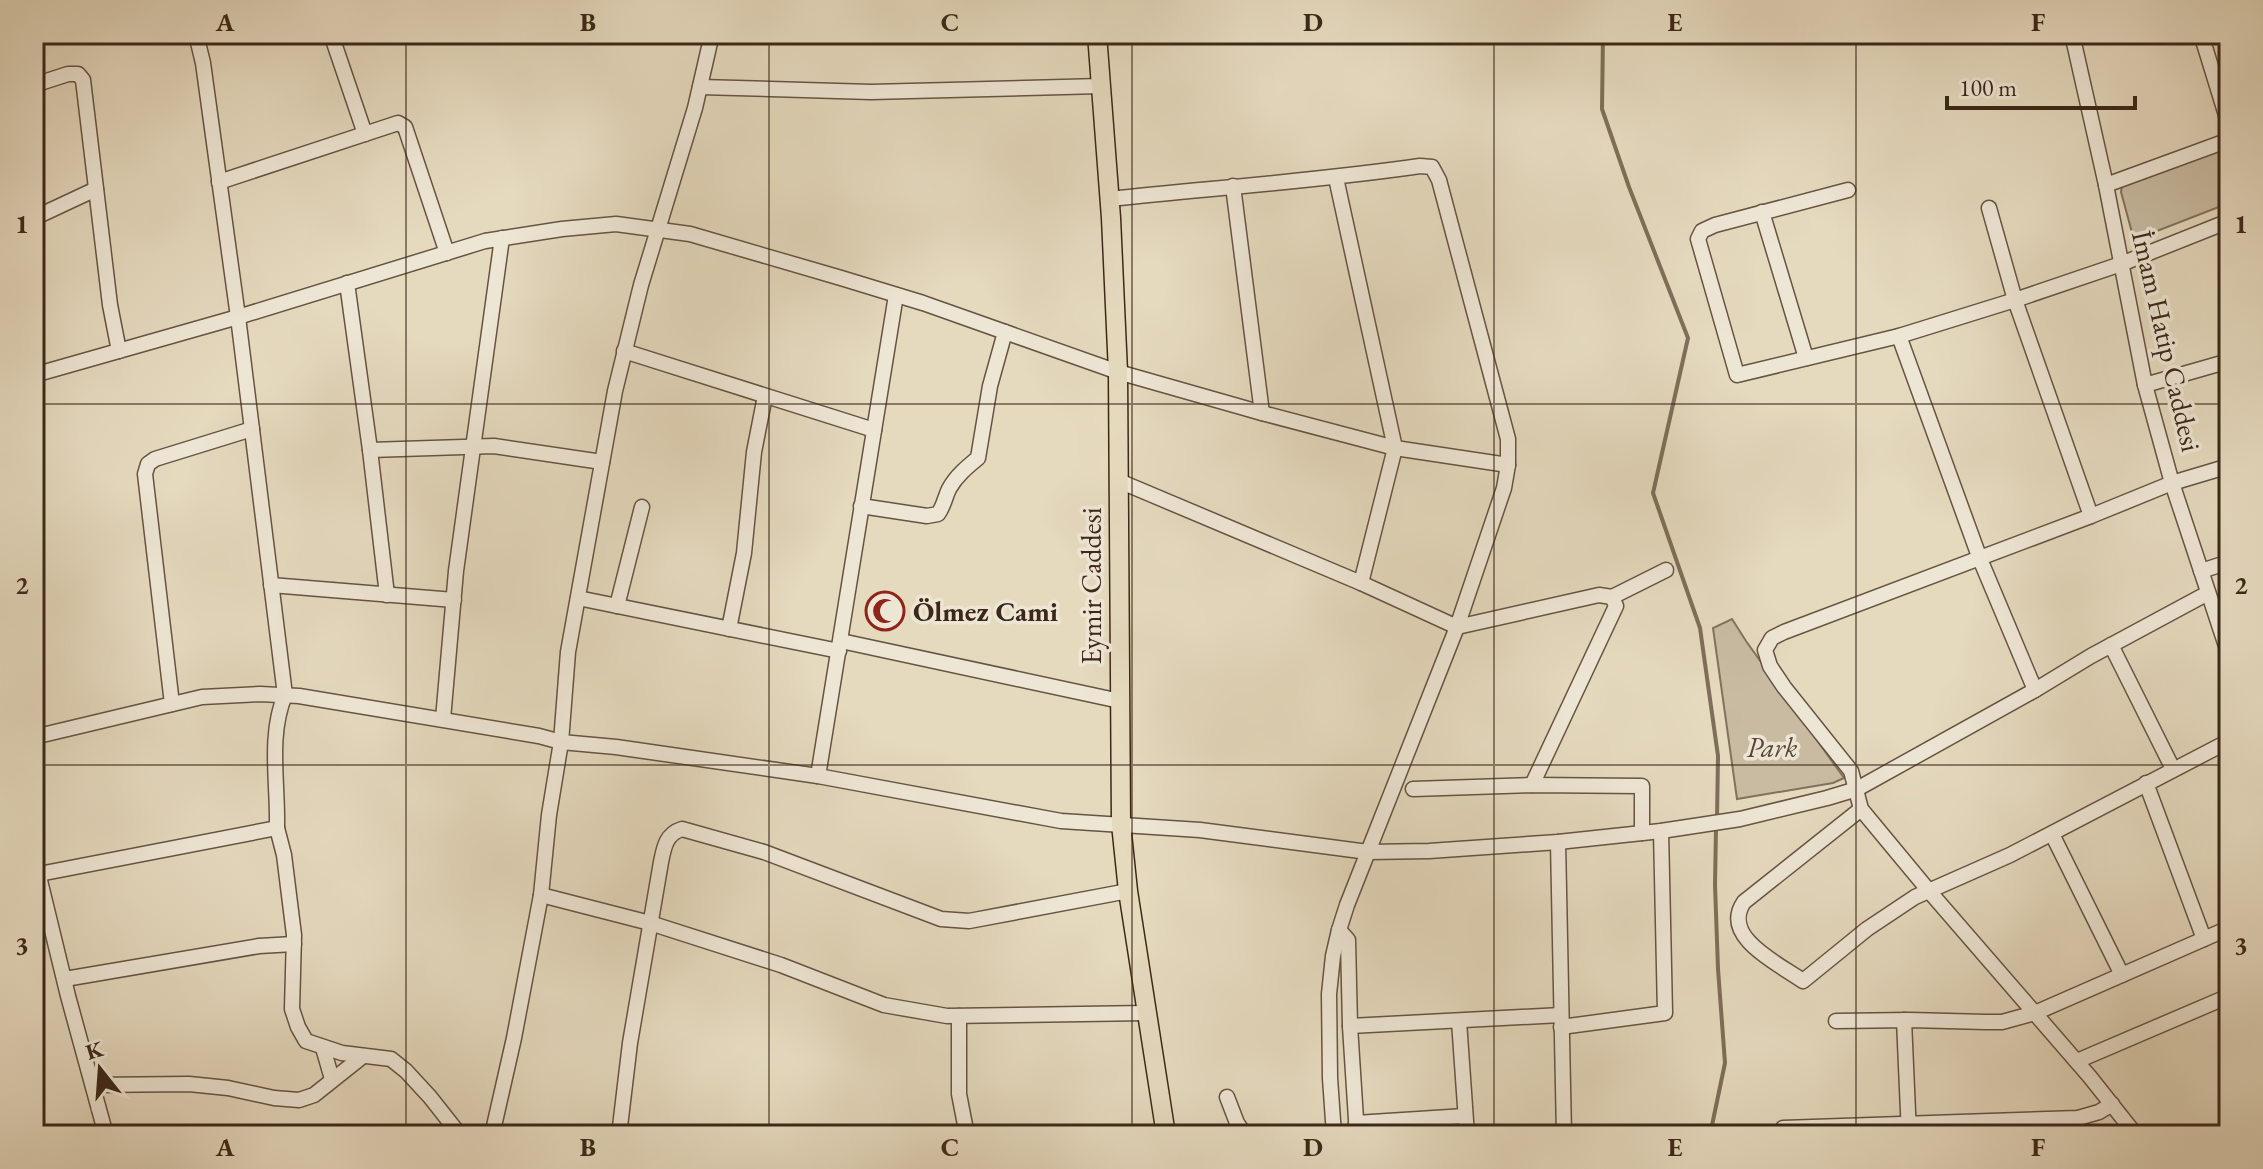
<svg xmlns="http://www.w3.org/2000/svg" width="2263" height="1169" font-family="'EB Garamond',serif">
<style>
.green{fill:#c8bba2;stroke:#82725e;stroke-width:2}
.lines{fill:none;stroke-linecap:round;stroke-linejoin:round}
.stream{stroke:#7f6e5a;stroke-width:4}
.minor-casing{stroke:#665442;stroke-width:17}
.major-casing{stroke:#3c2819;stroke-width:21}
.minor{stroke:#eee6d5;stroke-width:14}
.major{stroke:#e5d9be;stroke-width:18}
.grid{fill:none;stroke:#3c2819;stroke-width:2;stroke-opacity:0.55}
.labels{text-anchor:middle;stroke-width:7;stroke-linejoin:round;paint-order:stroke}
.street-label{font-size:28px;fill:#3c2819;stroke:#eee6d5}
.poi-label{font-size:28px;font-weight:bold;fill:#3c2819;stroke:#eee6d5;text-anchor:start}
.park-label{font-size:28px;font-style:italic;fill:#584534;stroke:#eee6d5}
.neatline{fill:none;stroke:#3c2819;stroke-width:3}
.grid-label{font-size:26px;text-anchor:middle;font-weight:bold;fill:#3c2819}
</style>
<rect width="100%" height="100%" fill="#e5d9be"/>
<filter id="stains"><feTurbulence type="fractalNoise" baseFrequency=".0025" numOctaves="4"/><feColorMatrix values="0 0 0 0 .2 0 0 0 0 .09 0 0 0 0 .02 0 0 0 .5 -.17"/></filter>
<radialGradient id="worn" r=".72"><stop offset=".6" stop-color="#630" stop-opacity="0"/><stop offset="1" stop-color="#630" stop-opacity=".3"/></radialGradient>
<!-- green -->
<g class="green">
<polygon points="2229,147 2229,203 2134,240 2121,192 2122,186"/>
<polygon points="1732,619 1746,641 1844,778 1833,783 1737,799 1713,628"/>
</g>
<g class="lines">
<!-- stream -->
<g class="stream">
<polyline points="1603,34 1602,109 1629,187 1688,338 1653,493 1700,628 1718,756 1717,819"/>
<polyline points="1710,1135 1725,1063 1718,969 1715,885 1716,828"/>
</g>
<defs>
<g id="minor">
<path d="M196,34l7,29 35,254 47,378c-16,38 -8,83 -8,123v10l7,27 10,80 -2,74 6,18 8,14 36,12 49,6 15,12 24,26 30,38"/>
<polyline points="331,34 365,134"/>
<polyline points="2072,34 2106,185 2145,385 2172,483 2229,655"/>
<polyline points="2201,34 2229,125"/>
<polyline points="34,85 68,74 78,74 83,80 110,305 119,351"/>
<polyline points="700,87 871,92 1101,86"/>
<polyline points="1336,178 1395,448 1361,583"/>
<polyline points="219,182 398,123 405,127 447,253"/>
<polyline points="2106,185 2229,140"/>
<polyline points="1233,186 1262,413"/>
<polyline points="1848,190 1715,225 1702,231 1698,239 1737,375 1899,336 2015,300 2121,264 2229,221"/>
<path d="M1110,199c103,-11 207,-18 310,-33l12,1 7,13 69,259v26l-4,23 -47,139 -110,278 -8,25 -6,26 -4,38 1,84 4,57"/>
<polyline points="1989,208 2015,300 2091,516"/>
<polyline points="1762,212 1806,358"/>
<polyline points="34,218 96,189"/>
<polyline points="347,283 370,450 387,595"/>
<polyline points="1899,336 1980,559 2035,690"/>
<polyline points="624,351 874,430"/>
<polyline points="34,375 238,317 485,241 562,229 616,224 690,234 841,278 923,303 1118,372 1262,413 1395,448 1508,465"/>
<polyline points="2145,385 2229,361"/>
<polyline points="370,450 494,446 602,462"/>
<polyline points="1119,481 1361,583 1457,627 1599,595 1612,597 1616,606 1532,785"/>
<path d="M861,506l66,10 11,-2c6,-8 7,-17 11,-25 7,-13 18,-22 29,-31l12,-72 15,-54"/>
<polyline points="2201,571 2229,562"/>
<polyline points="271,585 454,600"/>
<polyline points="1612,597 1666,570"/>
<polyline points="578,598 839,651"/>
<polyline points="617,606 642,507"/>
<polyline points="729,629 744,553 754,452 765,396"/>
<polyline points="841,641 1120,701"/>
<polyline points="2111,645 2173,769"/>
<polyline points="172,704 145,474 148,464 155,459 252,429"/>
<polyline points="443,719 456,571 502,238"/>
<polyline points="34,737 202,697 260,694 299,696 539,736 561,742 616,747 818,776 1061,821 1200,830 1368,852 1429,851 1558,842 1661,831 1740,819 1827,798 1857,789 2035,690 2091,656 2208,593"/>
<polyline points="818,776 896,295"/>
<polyline points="2146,783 2204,939"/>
<polyline points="1413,789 1532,785 1642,786 1642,833"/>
<path d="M1861,809l-117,93c-24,35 35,62 59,79l64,-52 48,-32 95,-42 219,-114"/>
<polyline points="2052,834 2122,975"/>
<polyline points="1558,842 1564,1135"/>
<polyline points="34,856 68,996 106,1135"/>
<polyline points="34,875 277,828"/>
<polyline points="541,895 650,923 781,965 884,1005 947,1016 1147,1013"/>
<polyline points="1339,930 1348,940 1350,1026 1357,1135"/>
<polyline points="65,979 259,946 294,944"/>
<polyline points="959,1016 959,1094 967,1135"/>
<polyline points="1904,1020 1909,1135"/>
<polyline points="1459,1021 1467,1135"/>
<polyline points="1836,1021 1910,1020 1986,1022 2002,1022 2035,1013 2229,928"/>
<polyline points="1350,1026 1561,1015"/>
<polyline points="1561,1027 1665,1013 1661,831"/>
<polyline points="323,1048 332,1079"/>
<polyline points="2077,1061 2229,996"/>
<polyline points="93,1085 189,1084 228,1088 274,1098 299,1100 314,1095 363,1056"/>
<polyline points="1227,1097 1237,1123 1245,1135 1249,1135"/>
<polyline points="1356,1123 1465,1116"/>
<polyline points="1783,1128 2078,1118 2099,1112 2112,1104"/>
<polyline points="492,1135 514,1038 541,895 549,815 561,742 568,652 615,391 641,285 695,108 712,34"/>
<path d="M619,1135l11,-92 31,-181c3,-15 5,-28 21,-33l82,23 177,67 28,2 159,-30"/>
<polyline points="2136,1135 2090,1077 1929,891 1861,809 1851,771 1784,687 1770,666 1765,650 1772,638 1784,632 2091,516 2172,483 2229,466"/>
</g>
<polyline id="major" points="1097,34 1111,218 1118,372 1121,824 1128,891 1166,1135"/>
</defs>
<!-- minor casing -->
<use href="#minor" class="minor-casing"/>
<!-- major casing -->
<use href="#major" class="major-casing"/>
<!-- minor -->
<use href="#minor" class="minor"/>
<!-- major -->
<use href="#major" class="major"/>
</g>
<!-- grid -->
<path class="grid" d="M406,34v1101M769,34v1101M1132,34v1101M1494,34v1101M1856,34v1101M34,404h2195M34,765h2195"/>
<!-- icons -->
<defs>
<symbol id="mosque-ring" viewBox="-11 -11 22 22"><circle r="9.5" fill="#eee6d5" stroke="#8f2418" stroke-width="1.5"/><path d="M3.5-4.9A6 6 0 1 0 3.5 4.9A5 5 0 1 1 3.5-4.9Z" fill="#8f2418"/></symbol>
</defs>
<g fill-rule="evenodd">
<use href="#mosque-ring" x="863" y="589" width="44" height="44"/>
</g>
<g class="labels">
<!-- street labels -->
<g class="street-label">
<text transform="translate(2167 341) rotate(77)" y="10">İmam Hatip Caddesi</text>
<text transform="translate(1091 586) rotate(-90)" y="10">Eymir Caddesi</text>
</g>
<!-- poi labels -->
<g class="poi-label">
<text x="913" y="621">Ölmez Cami</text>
</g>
<!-- park labels -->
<g class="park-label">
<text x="1772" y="757">Park</text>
</g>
</g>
<!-- margin -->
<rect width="2263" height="1169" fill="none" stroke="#e5d9be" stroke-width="88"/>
<!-- north arrow -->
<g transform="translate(100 1069) rotate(343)" stroke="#eee6d5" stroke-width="6" paint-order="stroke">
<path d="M0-6L14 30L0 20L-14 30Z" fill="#3c2819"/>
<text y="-12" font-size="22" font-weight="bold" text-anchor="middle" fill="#3c2819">K</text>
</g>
<!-- scale -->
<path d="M1947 96v12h188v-12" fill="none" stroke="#3c2819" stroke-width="4"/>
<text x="1959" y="96" font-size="24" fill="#3c2819" stroke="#eee6d5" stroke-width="6" paint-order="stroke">100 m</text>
<rect x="44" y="44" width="2175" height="1081" class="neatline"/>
<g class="grid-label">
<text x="225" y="31">A</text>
<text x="588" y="31">B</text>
<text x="950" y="31">C</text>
<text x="1313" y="31">D</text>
<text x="1675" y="31">E</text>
<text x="2038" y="31">F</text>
<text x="22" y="233">1</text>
<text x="2241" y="233">1</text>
<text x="22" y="594">2</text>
<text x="2241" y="594">2</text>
<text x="22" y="954">3</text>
<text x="2241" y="954">3</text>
<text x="225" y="1156">A</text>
<text x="588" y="1156">B</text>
<text x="950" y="1156">C</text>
<text x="1313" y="1156">D</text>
<text x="1675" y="1156">E</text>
<text x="2038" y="1156">F</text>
</g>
<rect width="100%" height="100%" filter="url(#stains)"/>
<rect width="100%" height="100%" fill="url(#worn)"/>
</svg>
